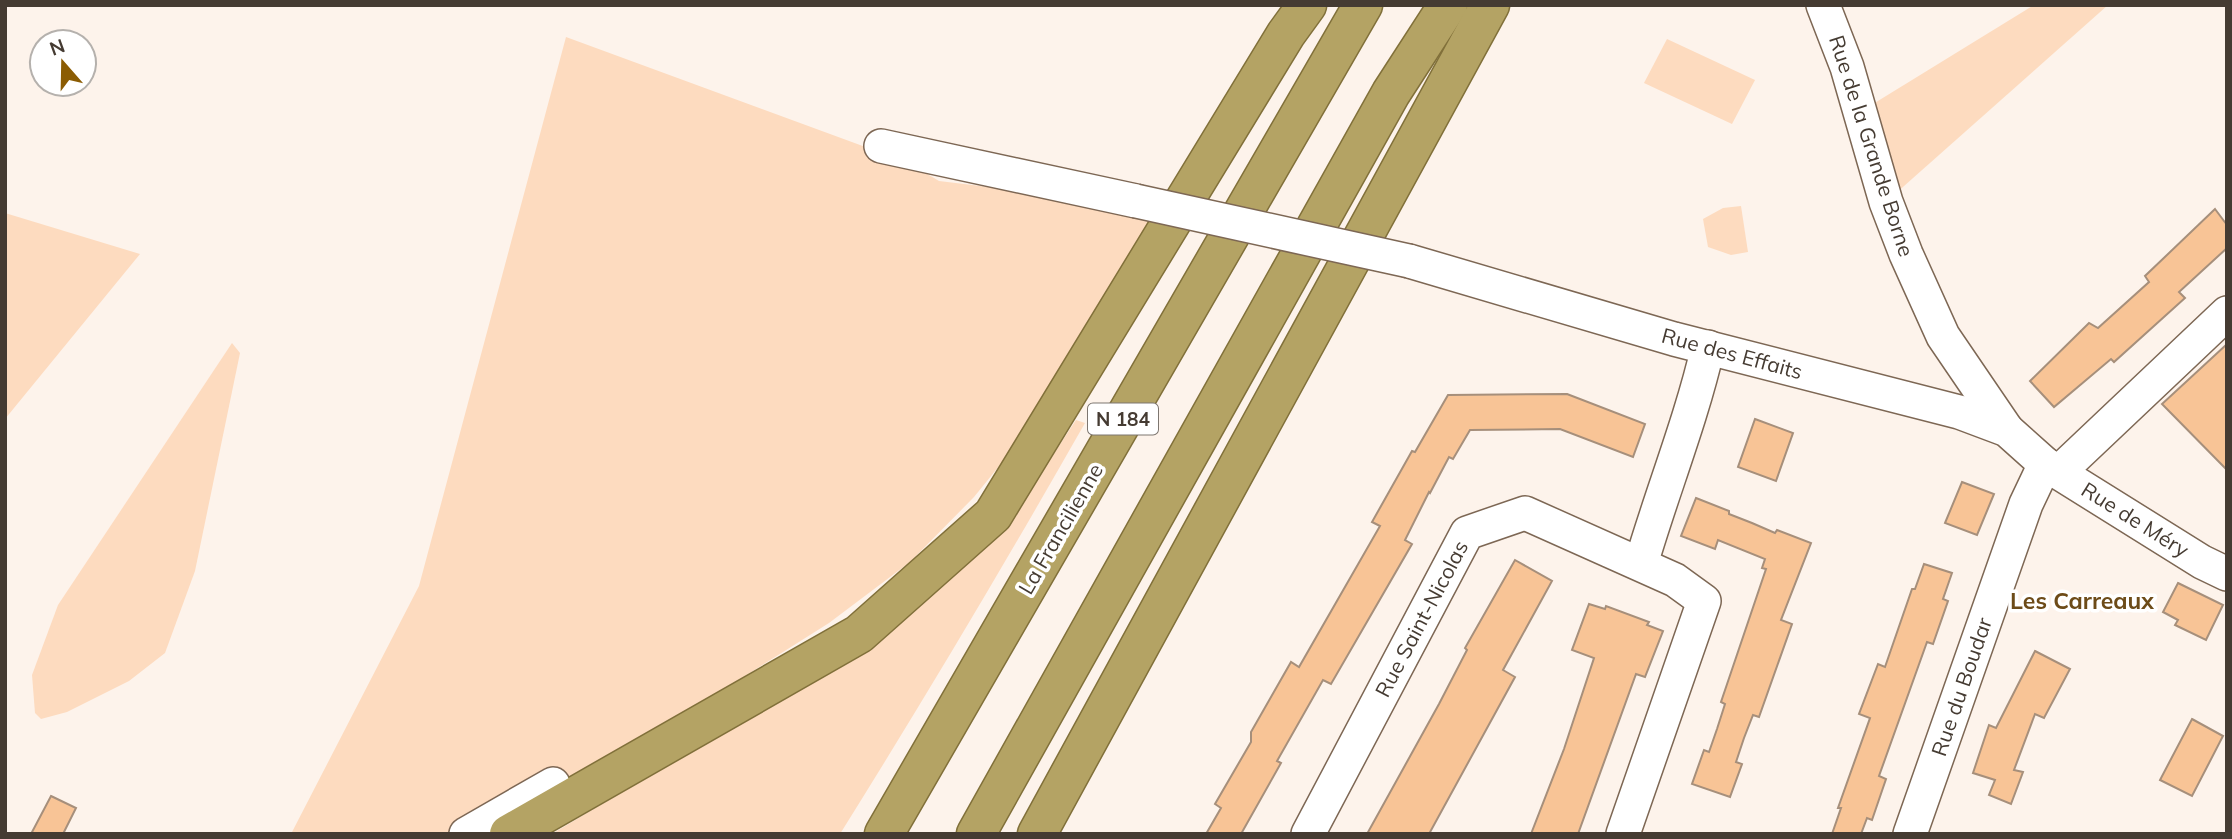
<svg xmlns="http://www.w3.org/2000/svg" width="2232" height="839" font-family="Mulish,sans-serif">
<style>
.green{fill:#fddbbf}
.building{fill:#f8c496;stroke:#a68f7b;stroke-width:2}
.lines{fill:none;stroke-linecap:round;stroke-linejoin:round}
.minor-casing{stroke:#7d6754;stroke-width:36}
.trunk-casing{stroke:#81703a;stroke-width:41}
.minor{stroke:#fff;stroke-width:33}
.trunk{stroke:#b4a364;stroke-width:38}
.minor-bridge-casing{stroke:#7d6754;stroke-width:36;stroke-linecap:butt}
.minor-bridge{stroke:#fff;stroke-width:33}
.labels{text-anchor:middle;stroke-width:7;stroke-linejoin:round;paint-order:stroke}
.shield{fill:#fff;stroke:#7d7670;stroke-width:2}
.shield-label{font-size:19px;font-weight:bold;fill:#453b32}
.street-label{font-size:21px;fill:#453b32;stroke:#fff}
.neighbourhood-label{font-size:23px;font-weight:bold;fill:#6d4b18;stroke:#fff}
</style>
<rect width="100%" height="100%" fill="#fdf3eb"/>
<!-- green -->
<g class="green">
<polygon points="2034,5 2108,5 1886,202 1860,112"/>
<polygon points="566,37 909,163 939,181 1023,191 1157,217 1047,407 974,497 910,562 829,623 699,705 478,834 291,834 419,586"/>
<polygon points="1667,39 1755,80 1732,124 1644,83"/>
<polygon points="1741,206 1748,252 1731,255 1708,247 1703,219 1723,208"/>
<polygon points="5,213 140,254 5,419"/>
<polygon points="232,343 240,353 195,571 165,653 129,681 67,712 41,719 35,713 32,675 58,605"/>
<path d="M1076,420l9,3c-79,139 -160,275 -245,411h-288l186,-112 299,-243z"/>
</g>
<!-- building -->
<g class="building">
<polygon points="2215,209 2227,225 2227,248 2179,292 2185,298 2114,362 2111,359 2054,407 2030,381 2089,323 2098,328 2149,282 2145,276"/>
<polygon points="2227,344 2227,470 2162,404"/>
<polygon points="1567,394 1645,424 1633,457 1560,429 1470,430 1453,459 1449,457 1430,493 1429,492 1405,540 1412,544 1331,684 1323,680 1277,761 1281,763 1241,834 1206,834 1221,808 1215,804 1251,742 1251,732 1291,662 1299,667 1380,526 1372,522 1412,451 1415,452 1448,395"/>
<polygon points="1755,419 1793,433 1776,481 1738,467"/>
<polygon points="1962,482 1994,494 1977,535 1945,523"/>
<polygon points="1696,498 1729,511 1729,514 1752,523 1775,533 1777,530 1811,543 1781,620 1792,624 1759,717 1753,715 1744,738 1736,762 1742,764 1730,797 1692,784 1704,750 1709,752 1717,729 1725,704 1721,702 1766,569 1762,568 1765,559 1718,540 1715,549 1681,536"/>
<polygon points="1515,560 1552,581 1503,670 1515,677 1429,834 1367,834 1439,704 1467,650 1465,648"/>
<polygon points="1924,564 1952,573 1943,599 1948,601 1933,644 1927,642 1879,776 1886,779 1872,820 1867,818 1861,834 1832,834 1841,808 1838,808 1870,718 1859,714 1878,664 1885,667 1912,589 1915,589"/>
<polygon points="2178,583 2223,605 2206,640 2175,625 2178,620 2163,612"/>
<polygon points="1589,604 1605,609 1606,606 1649,622 1647,625 1663,631 1645,677 1636,674 1578,834 1531,834 1564,749 1594,658 1572,650"/>
<polygon points="2035,651 2070,669 2044,718 2035,714 2014,770 2023,772 2011,804 1989,795 1995,780 1973,773 1989,725 1996,728"/>
<polygon points="2192,719 2223,736 2192,796 2160,780"/>
<polygon points="51,796 76,808 63,834 31,834"/>
</g>
<g class="lines">
<defs>
<g id="minor">
<polyline points="1823,5 1847,67 1886,202 1906,254 1943,336 2007,430"/>
<polyline points="881,146 1136,201"/>
<polyline points="1409,261 1674,339 1959,412 2007,430 2045,464 2202,562 2227,574"/>
<polyline points="2059,472 2227,313"/>
<path d="M1641,564c21,-72 50,-143 67,-217"/>
<polyline points="466,834 553,784"/>
<polyline points="1308,834 1467,533 1525,513 1675,580 1704,601 1623,834"/>
<polyline points="1910,834 2026,504 2045,464"/>
</g>
<g id="trunk">
<polyline points="509,834 859,634 993,515 1286,34 1307,5"/>
<polyline points="884,834 1363,5"/>
<polyline points="976,834 1391,93 1448,5"/>
<polyline points="1037,834 1490,5"/>
</g>
</defs>
<!-- minor casing -->
<use href="#minor" class="minor-casing"/>
<!-- trunk casing -->
<use href="#trunk" class="trunk-casing"/>
<!-- minor -->
<use href="#minor" class="minor"/>
<!-- trunk -->
<use href="#trunk" class="trunk"/>
<defs>
<polyline id="minor-bridge" points="1136,201 1409,261"/>
</defs>
<!-- minor-bridge casing -->
<use href="#minor-bridge" class="minor-bridge-casing"/>
<!-- minor-bridge -->
<use href="#minor-bridge" class="minor-bridge"/>
</g>
<g class="labels">
<!-- shield labels -->
<rect class="shield" x="1088" y="403.5" width="70" height="31" rx="5"/>
<g class="shield-label">
<text x="1123" y="426">N 184</text>
</g>
<!-- street labels -->
<g class="street-label">
<text transform="translate(1871 146) rotate(72)" y="7">Rue de la Grande Borne</text>
<text transform="translate(1732 354) rotate(15)" y="7">Rue des Effaits</text>
<text transform="translate(2135 520) rotate(32)" y="7">Rue de Méry</text>
<text transform="translate(1061 529) rotate(-60)" y="7">La Francilienne</text>
<text transform="translate(1422 619) rotate(-62)" y="7">Rue Saint-Nicolas</text>
<text transform="translate(1962 687) rotate(-71)" y="7">Rue du Boudar</text>
</g>
<!-- neighbourhood labels -->
<g class="neighbourhood-label">
<text x="2082" y="609">Les Carreaux</text>
</g>
</g>
<!-- border -->
<rect width="2232" height="839" fill="none" stroke="#453b32" stroke-width="14"/>
<!-- north arrow -->
<g transform="translate(63 63) rotate(340)"><circle r="33" fill="#ffffff" stroke="#b5b1ad" stroke-width="2"/>
<path d="M0-5L12 26L0 18L-12 26Z" fill="#8b5c03"/>
<text y="-10" font-size="19" font-weight="bold" text-anchor="middle" fill="#453b32">N</text>
</g>
</svg>
